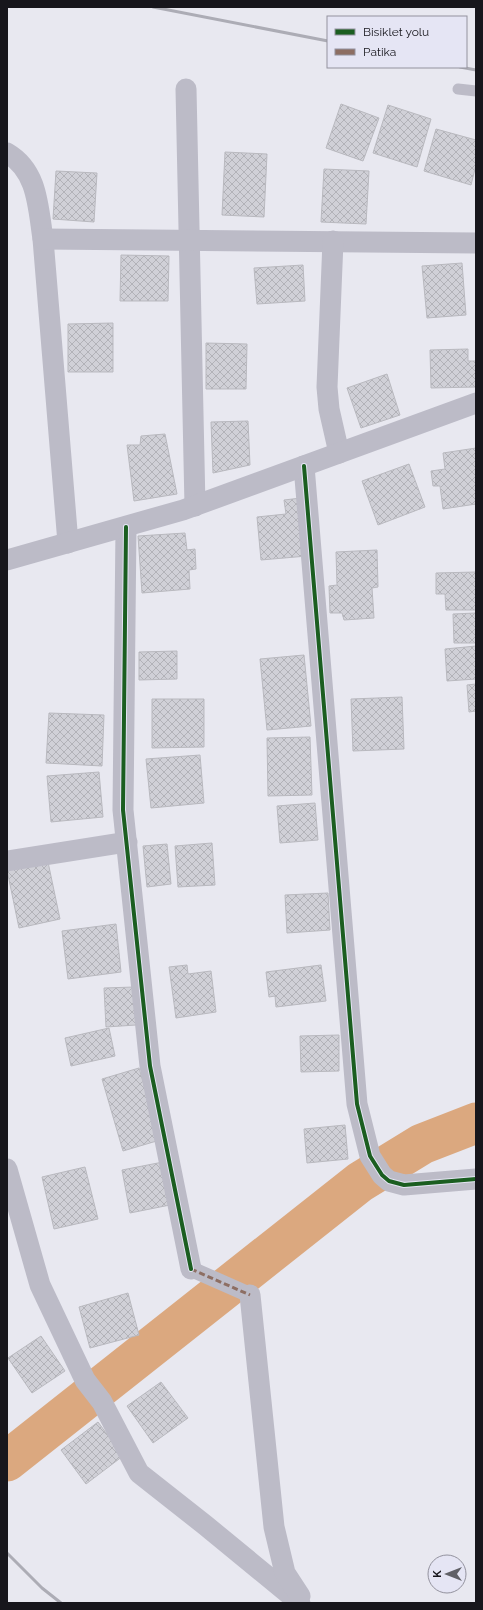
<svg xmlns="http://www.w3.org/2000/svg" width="483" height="1610" font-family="Raleway,sans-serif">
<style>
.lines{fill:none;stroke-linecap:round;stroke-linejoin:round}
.river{stroke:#dba87f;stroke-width:41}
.building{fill:url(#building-cross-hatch);stroke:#b9b9bf}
.service{stroke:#bcbbc7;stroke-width:11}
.pedestrian{stroke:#bcbbc7;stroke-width:16}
.minor{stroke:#bcbbc7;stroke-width:21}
.rail{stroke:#acacb5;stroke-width:3}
.quiet{stroke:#8d6e63;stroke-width:3;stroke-dasharray:6 3;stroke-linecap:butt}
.cycleway-casing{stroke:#e5e5f4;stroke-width:6}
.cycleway{stroke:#1b5e20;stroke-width:4}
</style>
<defs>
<pattern id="building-cross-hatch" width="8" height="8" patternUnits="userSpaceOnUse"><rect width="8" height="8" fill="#d0d0d7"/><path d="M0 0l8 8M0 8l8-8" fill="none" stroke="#b2b2b8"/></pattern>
</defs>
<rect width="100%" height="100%" fill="#e8e8f0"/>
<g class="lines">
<!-- river -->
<polyline class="river" points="7,1461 360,1182 422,1144 476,1123"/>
</g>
<!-- building -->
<g class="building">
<polygon points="341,104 379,118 363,161 326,148"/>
<polygon points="388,105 431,119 417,167 373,153"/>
<polygon points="436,129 476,140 476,165 471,185 424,171"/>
<polygon points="225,152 267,154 264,217 222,215"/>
<polygon points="324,169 369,171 366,224 321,222"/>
<polygon points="56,171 97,173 94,222 53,219"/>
<polygon points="121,255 169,256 168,301 120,301"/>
<polygon points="462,263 466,315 427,318 422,266"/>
<polygon points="303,265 305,301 257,304 254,268"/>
<polygon points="113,323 113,372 68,372 68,324"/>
<polygon points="206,343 247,344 246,389 206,389"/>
<polygon points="468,349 468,361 476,361 476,387 431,388 430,350"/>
<polygon points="387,374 400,415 361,428 347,388"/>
<polygon points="248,421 250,465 213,473 211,422"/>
<polygon points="165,434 177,494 134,501 127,445 140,445 141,436"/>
<polygon points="476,448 476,504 443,509 440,486 433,486 431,471 445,469 443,453"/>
<polygon points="409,464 425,507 378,525 362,481"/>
<polygon points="301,498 307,556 261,560 257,517 286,514 284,500"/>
<polygon points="185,533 187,550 195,549 196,569 189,570 190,589 142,593 138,536"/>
<polygon points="377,550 378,587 372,588 374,618 344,620 342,613 330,613 329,586 337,585 336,552"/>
<polygon points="476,572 476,610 446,610 445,594 436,594 436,573"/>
<polygon points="476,613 476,643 454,643 453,614"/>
<polygon points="476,646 476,679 447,681 445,649"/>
<polygon points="177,651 177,679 139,680 139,652"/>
<polygon points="304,655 311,726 267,730 260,659"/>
<polygon points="476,684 476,711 469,712 467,685"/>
<polygon points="402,697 404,749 353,751 351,699"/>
<polygon points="152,699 204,699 204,747 152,748"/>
<polygon points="49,713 104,715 102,766 46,763"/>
<polygon points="310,737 312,795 268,796 267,738"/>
<polygon points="200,755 204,803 151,808 146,759"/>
<polygon points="99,772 103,817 51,822 47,776"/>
<polygon points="315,803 318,840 280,843 277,806"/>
<polygon points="212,843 215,885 178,887 175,846"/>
<polygon points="167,844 171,884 147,887 143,846"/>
<polygon points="48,862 60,919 19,928 7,870"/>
<polygon points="328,893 330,930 287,933 285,895"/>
<polygon points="116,924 121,972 68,979 62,931"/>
<polygon points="187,965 188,974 211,971 216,1012 176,1018 169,967"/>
<polygon points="321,965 326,1001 276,1007 275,996 269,997 266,972"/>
<polygon points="134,987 136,1025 106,1027 104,988"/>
<polygon points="109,1028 115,1056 71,1066 65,1038"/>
<polygon points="339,1035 339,1071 301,1072 300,1036"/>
<polygon points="139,1068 160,1140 123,1151 102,1079"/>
<polygon points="345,1125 348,1159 307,1163 304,1129"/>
<polygon points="168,1161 175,1204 130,1213 122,1170"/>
<polygon points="85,1167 98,1219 54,1229 42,1177"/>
<polygon points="128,1293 139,1335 90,1348 79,1307"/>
<polygon points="41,1336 65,1371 32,1393 8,1358"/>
<polygon points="161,1382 188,1418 153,1443 127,1406"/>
<polygon points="98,1422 123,1456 86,1484 61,1450"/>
</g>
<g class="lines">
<!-- service -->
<polyline class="service" points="458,89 476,91"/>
<!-- pedestrian -->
<polyline class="pedestrian" points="191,1269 250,1295"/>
<!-- minor -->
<g class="minor">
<polyline points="186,89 195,506"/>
<path d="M7,153c31,18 31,54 36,86l25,304"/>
<polyline points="43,239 476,243"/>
<polyline points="333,241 327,387 329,409 339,453"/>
<polyline points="304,466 357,1104 370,1156 382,1175 389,1181 404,1185 476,1179"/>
<polyline points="126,527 123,810 150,1066 191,1269"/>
<polyline points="7,560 183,510 476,403"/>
<polyline points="7,861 127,842"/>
<polyline points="7,1169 40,1285 85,1380 102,1402 139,1473 205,1525 300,1603"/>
<polyline points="250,1295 274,1527 285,1573 300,1596"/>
</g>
<!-- rail -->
<g class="rail">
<polyline points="153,7 328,41"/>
<polyline points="460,67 476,70"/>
<polyline points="7,1553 42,1588 61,1603"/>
</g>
<!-- quiet -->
<polyline class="quiet" points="191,1269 250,1295"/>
<defs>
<g id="cycleway">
<polyline points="304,466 357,1104 370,1156 382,1175 389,1181 404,1185 476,1179"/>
<polyline points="126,527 123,810 150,1066 191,1269"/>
</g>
</defs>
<!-- cycleway casing -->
<use href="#cycleway" class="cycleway-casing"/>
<!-- cycleway -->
<use href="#cycleway" class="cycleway"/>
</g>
<!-- border -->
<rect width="483" height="1610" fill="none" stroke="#17161c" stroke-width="16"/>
<!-- legend -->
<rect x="327" y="16" width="140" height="52" fill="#e5e5f4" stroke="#93929e"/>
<rect x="335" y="29" width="20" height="6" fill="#1b5e20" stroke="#93929e"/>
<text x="363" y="36" font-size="12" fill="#17161c">Bisiklet yolu</text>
<rect x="335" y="49" width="20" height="6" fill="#8d6e63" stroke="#93929e"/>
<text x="363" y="56" font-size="12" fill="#17161c">Patika</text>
<!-- north arrow -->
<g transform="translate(447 1574) rotate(270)"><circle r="19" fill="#e5e5f4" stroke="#93929e"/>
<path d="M0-3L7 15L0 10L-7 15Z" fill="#606066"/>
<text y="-6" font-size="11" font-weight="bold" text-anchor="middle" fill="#17161c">K</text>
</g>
</svg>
